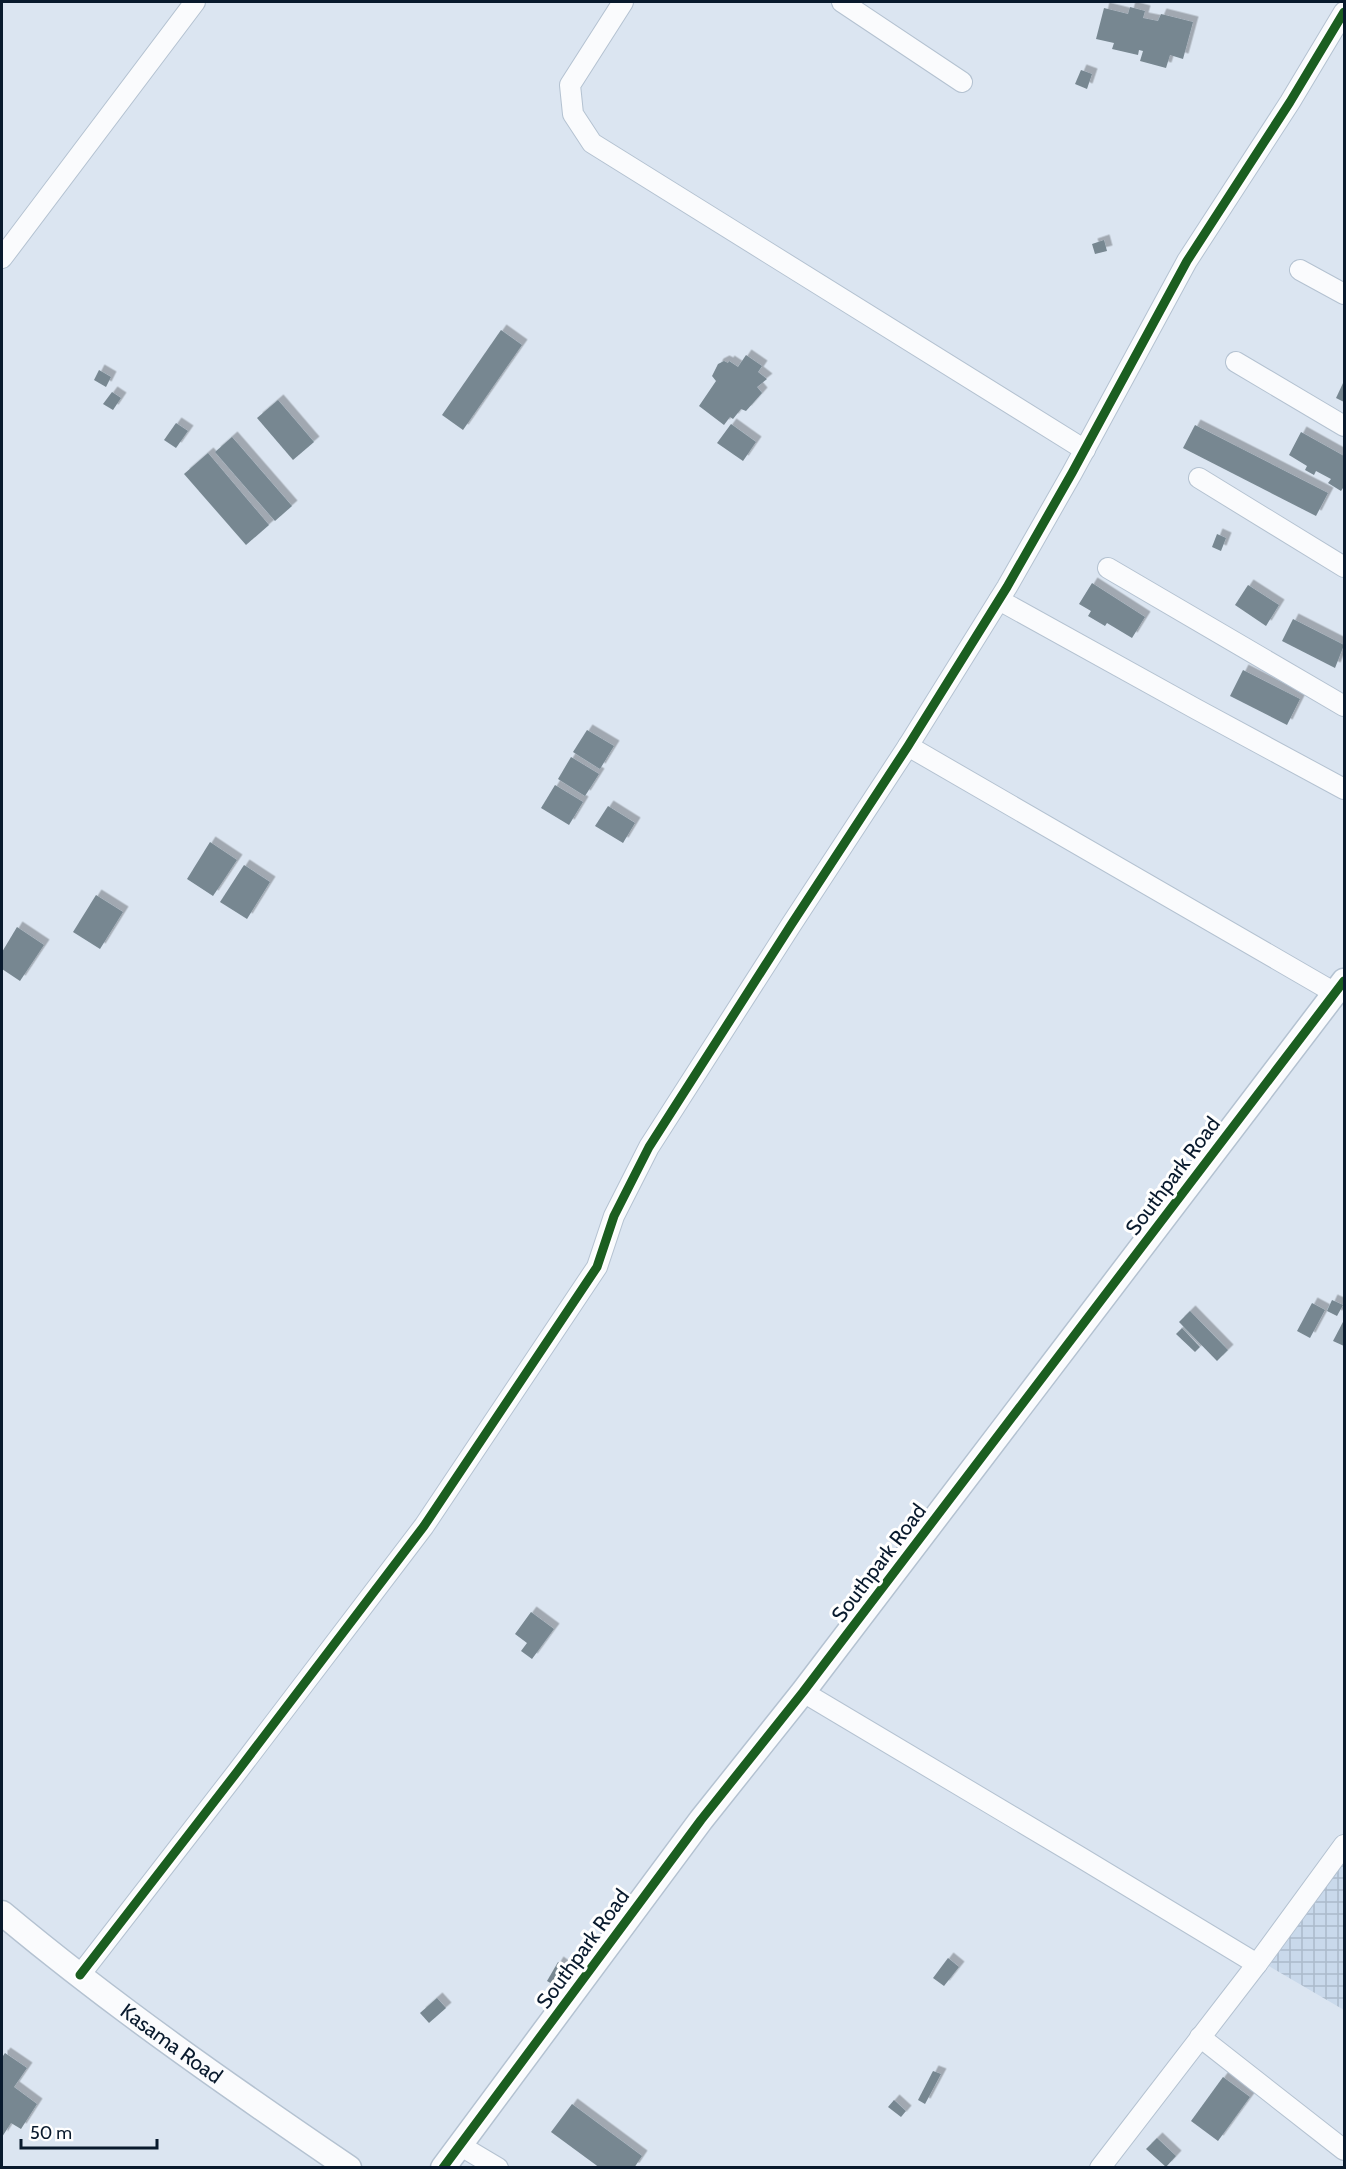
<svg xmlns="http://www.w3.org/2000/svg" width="1346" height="2169" font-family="Cabin,sans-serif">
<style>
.industrial{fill:url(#industrial-grid)}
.building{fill:#778791;filter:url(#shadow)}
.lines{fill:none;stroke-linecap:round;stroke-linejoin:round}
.minor-casing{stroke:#b4c2d1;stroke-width:22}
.tertiary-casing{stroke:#b4c2d1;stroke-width:27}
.minor{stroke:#fafbfd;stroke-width:20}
.tertiary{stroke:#fafbfd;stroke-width:24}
.cycleway-casing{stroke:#fff;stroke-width:13}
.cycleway{stroke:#1b5e20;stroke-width:9}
.labels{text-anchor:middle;stroke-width:6;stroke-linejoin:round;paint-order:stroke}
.street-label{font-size:21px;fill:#091a2d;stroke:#fff}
</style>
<defs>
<pattern id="industrial-grid" width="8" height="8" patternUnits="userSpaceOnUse" patternTransform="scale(1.5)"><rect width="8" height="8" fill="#c9d9eb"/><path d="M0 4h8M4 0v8" fill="none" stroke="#abbaca"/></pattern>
<filter id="shadow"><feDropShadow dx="5.5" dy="-5.5" stdDeviation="0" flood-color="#0004"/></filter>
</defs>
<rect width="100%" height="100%" fill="#dbe5f1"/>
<!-- industrial -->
<polygon class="industrial" points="1344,1855 1344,2010 1262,1962"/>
<!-- building -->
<g class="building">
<polygon points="1130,7 1145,11 1143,18 1158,21 1161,14 1193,22 1183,59 1170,55 1166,68 1140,61 1143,51 1139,50 1138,55 1112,49 1114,43 1096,39 1104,8 1128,14"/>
<polygon points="1081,70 1092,74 1087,89 1075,84"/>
<polygon points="1104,240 1107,251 1095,254 1092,244"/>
<polygon points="501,330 522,345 463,430 442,415"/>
<polygon points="746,355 762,366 758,372 767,379 757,387 762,393 746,411 741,409 733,419 730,417 724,425 699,406 716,381 712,376 718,364 724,361 728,363 729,361 738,367"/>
<polygon points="99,370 111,377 106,387 94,380"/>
<polygon points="1344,381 1344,402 1336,398"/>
<polygon points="112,392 121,398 113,410 103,404"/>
<polygon points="278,400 314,442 293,460 257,418"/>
<polygon points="176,423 188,431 176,448 164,440"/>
<polygon points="731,424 756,442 743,461 717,443"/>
<polygon points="1195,425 1328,493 1316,516 1183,448"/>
<polygon points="1301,432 1344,456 1344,489 1343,488 1341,491 1328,483 1331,479 1316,471 1314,475 1305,470 1307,466 1289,455"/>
<polygon points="232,437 292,506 275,521 215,452"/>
<polygon points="208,453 269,525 246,545 184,474"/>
<polygon points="1217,534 1226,538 1221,551 1212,547"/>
<polygon points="1092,583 1145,617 1132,638 1107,623 1105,626 1088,616 1091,611 1079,604"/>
<polygon points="1248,585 1279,605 1266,626 1235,605"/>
<polygon points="1293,619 1344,645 1335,668 1282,641"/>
<polygon points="1243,670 1300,699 1287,725 1230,696"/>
<polygon points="587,730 614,746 600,769 573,752"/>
<polygon points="571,757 599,774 585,796 558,779"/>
<polygon points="555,785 583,802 569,825 541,808"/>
<polygon points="608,806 635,823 623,843 595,826"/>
<polygon points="210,842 237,860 213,896 187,879"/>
<polygon points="244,865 270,882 247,919 220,902"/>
<polygon points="96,895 123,912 100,949 73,932"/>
<polygon points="17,927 44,945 20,981 2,969 2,952"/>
<polygon points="1332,1300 1343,1305 1337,1316 1327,1311"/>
<polygon points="1312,1303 1325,1310 1310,1338 1297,1331"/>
<polygon points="1190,1311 1228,1350 1217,1361 1179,1322"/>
<polygon points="1344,1320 1344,1346 1333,1341"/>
<polygon points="1182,1328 1200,1347 1195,1352 1176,1334"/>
<polygon points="531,1612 554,1629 532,1659 521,1651 527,1643 515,1634"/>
<polygon points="948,1958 959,1967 944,1986 933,1978"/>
<polygon points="558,1962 565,1967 554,1985 547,1981"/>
<polygon points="437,1998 446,2008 429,2023 420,2013"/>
<polygon points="5,2053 27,2068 14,2087 37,2104 21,2129 11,2123 2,2137 2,2055 3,2056"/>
<polygon points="933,2071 941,2074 925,2104 918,2100"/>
<polygon points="1223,2077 1250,2097 1218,2141 1191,2121"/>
<polygon points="894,2100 906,2111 901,2117 888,2107"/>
<polygon points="572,2104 642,2156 634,2168 600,2168 551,2132"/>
<polygon points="1157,2138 1176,2156 1166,2167 1146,2149"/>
</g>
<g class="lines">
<defs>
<g id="minor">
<polyline points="623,2 570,85 573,114 592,143 1085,450"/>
<polyline points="842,2 962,82"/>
<polyline points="2,258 195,2"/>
<polyline points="1300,270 1344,294"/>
<polyline points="1236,362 1344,426"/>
<polyline points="1199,478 1344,567"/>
<polyline points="1108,568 1344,706"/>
<polyline points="999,600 1196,709 1344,789"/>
<polyline points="908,746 1335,993"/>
<polyline points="803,1692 1080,1857 1257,1964"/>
<polyline points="80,1975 237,1772 424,1526 597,1267 614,1216 649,1147 791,925 908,746 1007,587 1072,473 1187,261 1290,102 1344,12"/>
<polyline points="1200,2037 1344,2150"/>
<polyline points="461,2146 498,2168"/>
<polyline points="1100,2168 1257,1964 1344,1845"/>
</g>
<g id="tertiary">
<path id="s1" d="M2,1913c110,92 228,174 347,255"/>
<polyline points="443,2168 701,1820 803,1692 1344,981"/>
</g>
</defs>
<!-- minor casing -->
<use href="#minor" class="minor-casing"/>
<!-- tertiary casing -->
<use href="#tertiary" class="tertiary-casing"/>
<!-- minor -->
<use href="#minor" class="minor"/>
<!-- tertiary -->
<use href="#tertiary" class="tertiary"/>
<defs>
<g id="cycleway">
<polyline points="80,1975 237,1772 424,1526 597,1267 614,1216 649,1147 791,925 908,746 1007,587 1072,473 1187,261 1290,102 1344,12"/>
<polyline points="443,2168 701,1820 803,1692 1344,981"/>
</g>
</defs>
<!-- cycleway casing -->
<use href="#cycleway" class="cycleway-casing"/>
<!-- cycleway -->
<use href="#cycleway" class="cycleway"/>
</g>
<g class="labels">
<!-- street labels -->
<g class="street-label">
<text transform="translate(1173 1176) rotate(-53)" y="7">Southpark Road</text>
<text transform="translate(879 1563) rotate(-53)" y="7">Southpark Road</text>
<text transform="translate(583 1949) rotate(-54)" y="7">Southpark Road</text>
<text dy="7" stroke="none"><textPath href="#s1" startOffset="214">Kasama Road</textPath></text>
</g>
</g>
<!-- border -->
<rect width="1346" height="2169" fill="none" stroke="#091a2d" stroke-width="6"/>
<!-- scale -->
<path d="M21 2139v9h136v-9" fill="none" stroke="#091a2d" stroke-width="3"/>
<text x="30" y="2139" font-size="18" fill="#091a2d" stroke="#ffffff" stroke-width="4.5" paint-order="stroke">50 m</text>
</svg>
